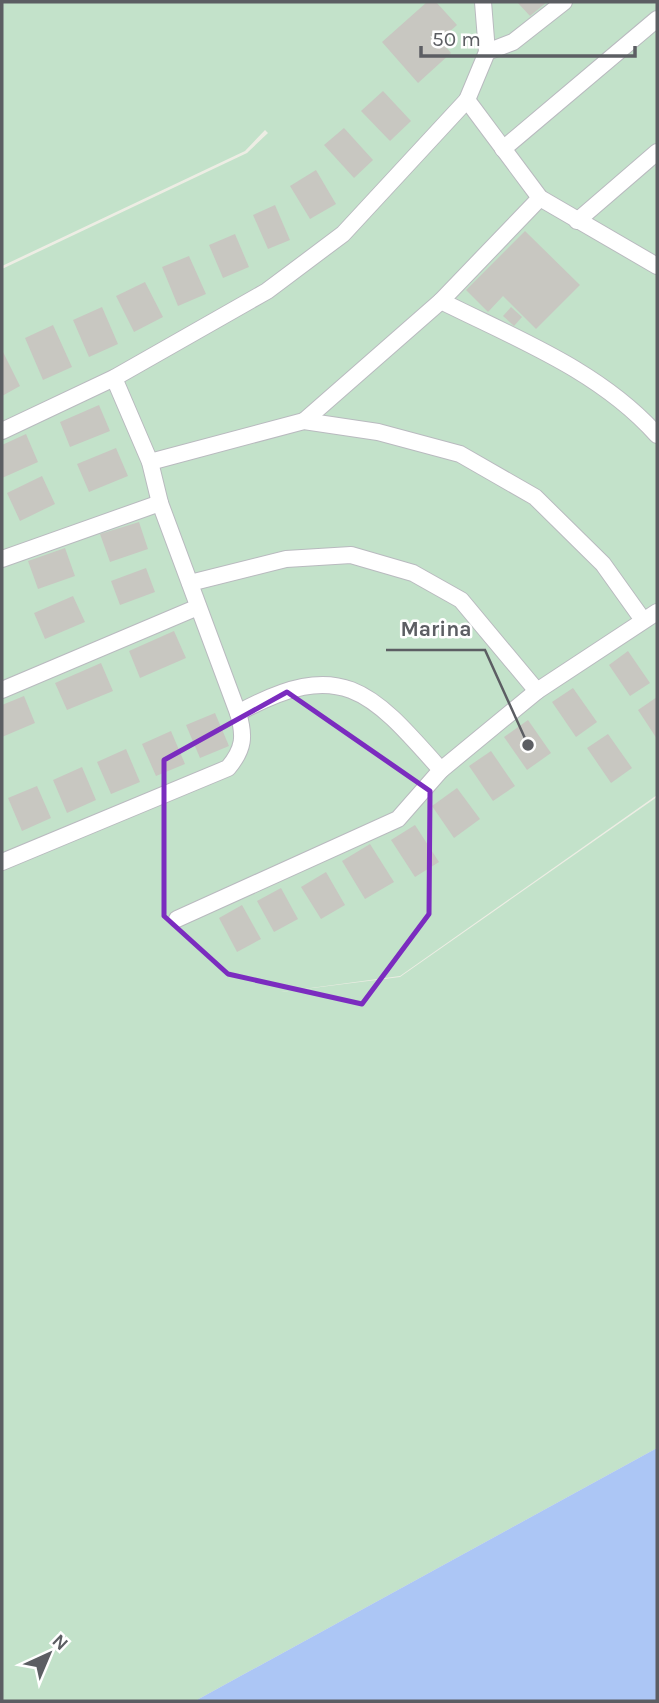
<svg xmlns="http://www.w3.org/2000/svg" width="659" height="1703" font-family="Karla,sans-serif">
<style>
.green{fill:#c3e2ca}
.water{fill:#acc6f5}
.building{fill:#c8c7c1}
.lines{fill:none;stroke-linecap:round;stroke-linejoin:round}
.lane-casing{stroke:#b9babf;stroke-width:18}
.lane{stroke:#fff;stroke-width:16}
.marked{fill:none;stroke:#7b2cbf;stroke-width:5;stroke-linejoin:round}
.leader{fill:none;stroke:#5c5e63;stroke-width:2.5}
.callout-dot{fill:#5c5e63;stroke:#fff;stroke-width:2.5}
.callout-label{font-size:21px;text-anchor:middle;font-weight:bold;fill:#5c5e63;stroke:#fff;stroke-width:5;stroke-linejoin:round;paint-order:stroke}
</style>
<rect width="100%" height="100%" fill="#edede4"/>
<!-- green -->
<polygon class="green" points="2,2 657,2 657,795 400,976 281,992 400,977 657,797 657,1448 195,1701 2,1701 2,269 247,153 268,133 265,130 245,151 2,266"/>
<!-- water -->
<polygon class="water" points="657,1448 657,1701 195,1701"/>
<!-- building -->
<g class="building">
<polygon points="427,2 436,2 457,25 440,40 451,53 418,83 382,42"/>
<polygon points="517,2 547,2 530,16"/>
<polygon points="383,91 411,121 390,141 361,111"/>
<polygon points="344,128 373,160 354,178 324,145"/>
<polygon points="316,170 336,204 310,219 290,186"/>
<polygon points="275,205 290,240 268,249 253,215"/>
<polygon points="525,231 580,285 536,329 503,296 488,312 466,290"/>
<polygon points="235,234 249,267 223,278 209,245"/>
<polygon points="189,256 206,294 178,306 162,267"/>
<polygon points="145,282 163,317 134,332 116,296"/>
<polygon points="102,307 118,344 89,357 73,320"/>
<polygon points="511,307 522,317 514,326 503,316"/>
<polygon points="53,325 72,367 43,380 25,338"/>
<polygon points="2,350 20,386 2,396"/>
<polygon points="99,405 110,431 70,447 60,422"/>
<polygon points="26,434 38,462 2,478 2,445"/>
<polygon points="116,448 128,476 89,492 77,464"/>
<polygon points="42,476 55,504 20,521 7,493"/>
<polygon points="139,522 148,549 110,562 100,534"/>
<polygon points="65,548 75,576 38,589 28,561"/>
<polygon points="146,568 155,592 120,605 111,581"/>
<polygon points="73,596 85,622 45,639 34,613"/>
<polygon points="174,631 186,658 140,678 129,651"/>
<polygon points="628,651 650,683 630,696 609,665"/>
<polygon points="101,663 113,691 67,710 55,683"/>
<polygon points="573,688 597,722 576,737 552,702"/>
<polygon points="24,696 35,723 2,737 2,705"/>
<polygon points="657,697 657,739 638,710"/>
<polygon points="215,713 229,746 200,758 186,725"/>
<polygon points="528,720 551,753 527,770 504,737"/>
<polygon points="171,731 185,764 156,776 142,744"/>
<polygon points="608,734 632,768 611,783 587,748"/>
<polygon points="126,749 140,782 111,794 97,762"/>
<polygon points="491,751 515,786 493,801 469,766"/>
<polygon points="82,767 96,800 67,813 53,780"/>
<polygon points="37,786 51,818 22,831 8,798"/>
<polygon points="457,788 480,819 454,838 432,806"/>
<polygon points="415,825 439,862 415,877 391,840"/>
<polygon points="370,844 394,882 365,899 342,861"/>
<polygon points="326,872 345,905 321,919 301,887"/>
<polygon points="281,888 298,919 274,932 257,901"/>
<polygon points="242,905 261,939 237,952 219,918"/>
</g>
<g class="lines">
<defs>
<g id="lane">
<polyline points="483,2 487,52"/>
<polyline points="467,100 540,198 657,266"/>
<polyline points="503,149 657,19"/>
<polyline points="577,221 657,152"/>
<path d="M441,301c76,38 159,70 216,134"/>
<polyline points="304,421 441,301 540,198"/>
<polyline points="2,431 114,378 267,291 343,234 467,100 487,52 513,42 564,2"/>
<polyline points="150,462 304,421 378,432 460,454 535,497 603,564 643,620"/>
<polyline points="2,559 160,503"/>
<polyline points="190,583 286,559 351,555 413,573 461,600 537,691"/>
<polyline points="2,690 198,607"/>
<path d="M238,713c104,-57 133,-22 203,57"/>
<path d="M2,862l226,-94c16,-19 17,-32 10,-55l-78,-210 -10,-41 -36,-84"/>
<polyline points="177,919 398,819 441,770 537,691 657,612"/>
</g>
</defs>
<!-- lane casing -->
<use href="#lane" class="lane-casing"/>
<!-- lane -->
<use href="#lane" class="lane"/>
</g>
<!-- marked area -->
<path class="marked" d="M287,692l143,99 -1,123 -67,90 -134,-30 -64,-58v-156z"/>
<!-- callouts -->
<path class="leader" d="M528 745L485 650H386"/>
<circle class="callout-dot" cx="528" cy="745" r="7"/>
<g class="callout-label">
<text x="436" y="636">Marina</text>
</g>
<!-- border -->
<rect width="659" height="1703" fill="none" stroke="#5c5e63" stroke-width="7"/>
<!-- north arrow -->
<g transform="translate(49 1654) rotate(44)" stroke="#ffffff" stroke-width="5" paint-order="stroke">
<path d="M0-5L12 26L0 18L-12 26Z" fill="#5c5e63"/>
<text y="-10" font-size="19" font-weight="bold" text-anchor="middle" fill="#5c5e63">N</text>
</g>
<!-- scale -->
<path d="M421 46v10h214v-10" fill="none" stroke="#5c5e63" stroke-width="3.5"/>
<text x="432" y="46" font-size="21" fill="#5c5e63" stroke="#ffffff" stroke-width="5" paint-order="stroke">50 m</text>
</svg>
